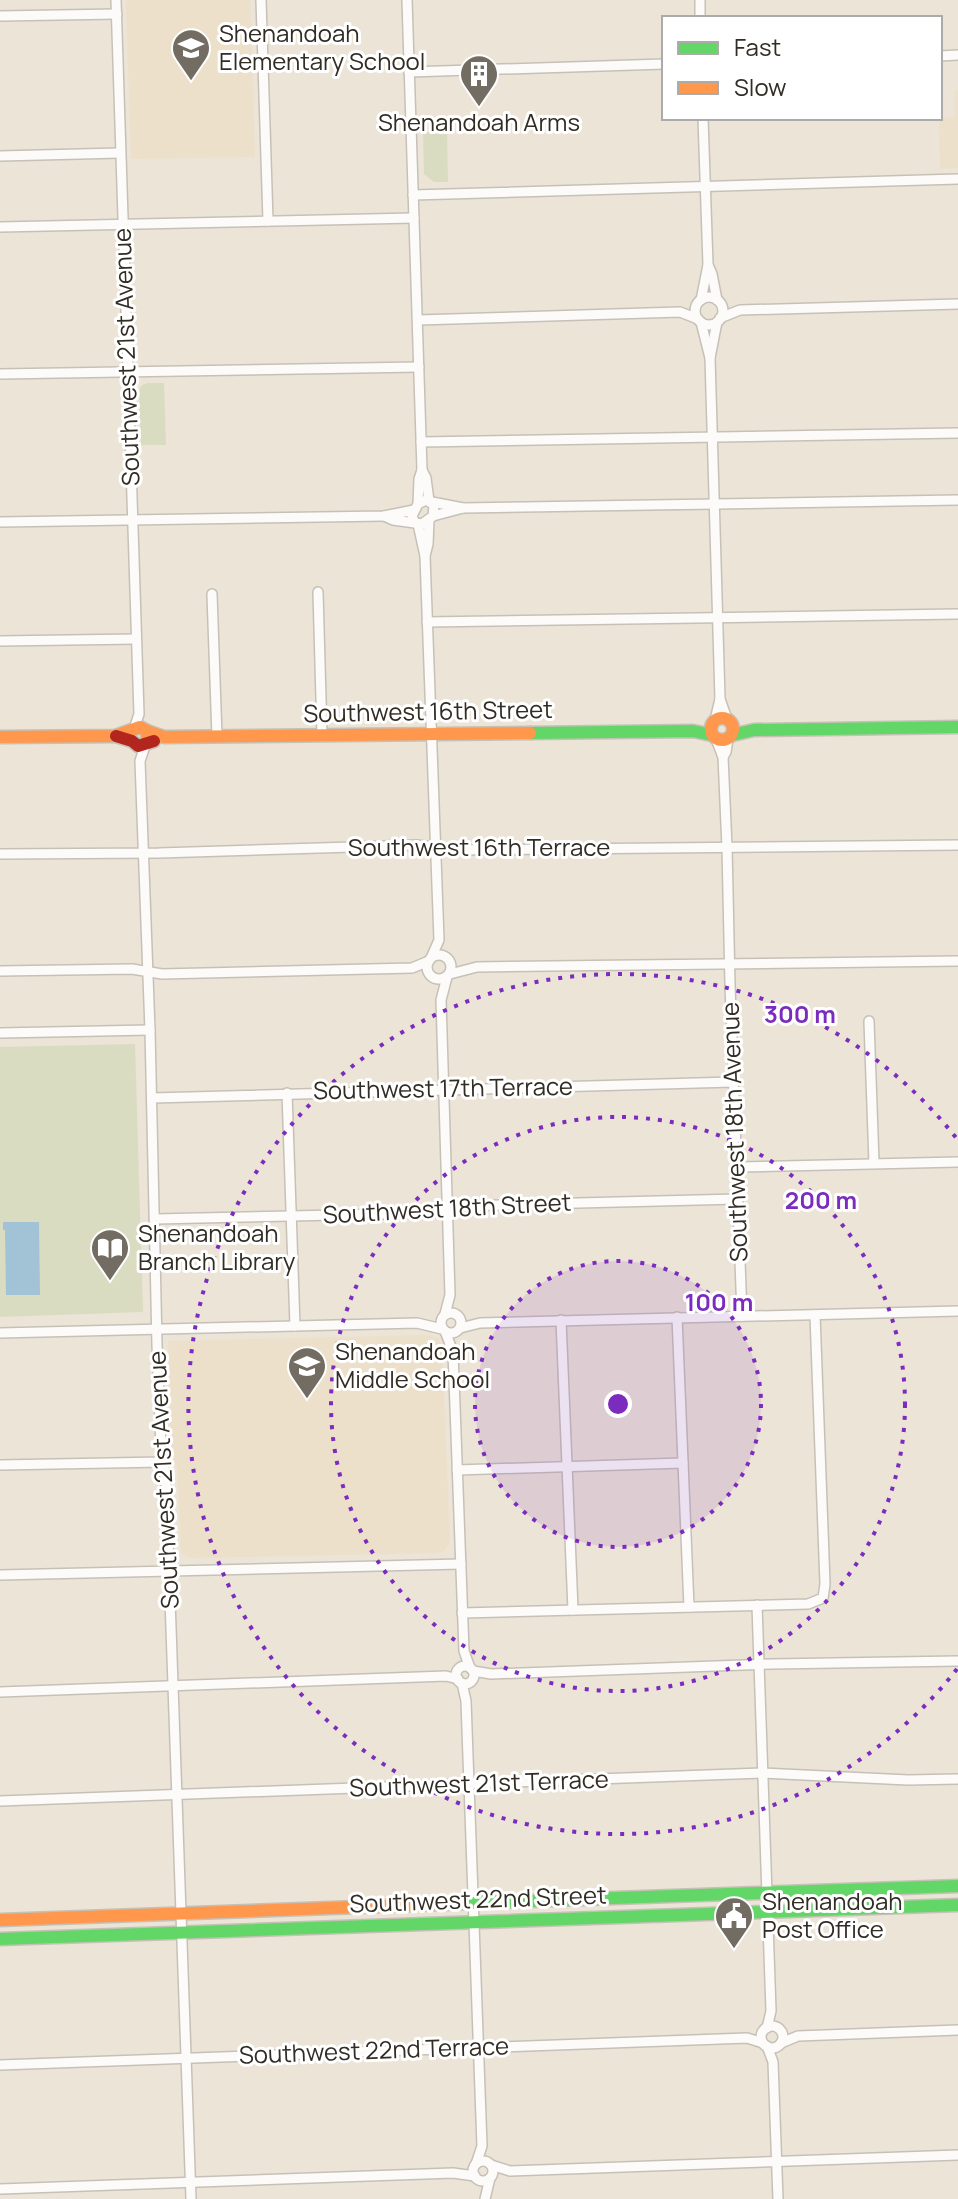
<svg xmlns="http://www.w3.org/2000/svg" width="958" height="2199" font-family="Manrope,sans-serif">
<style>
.built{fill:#ece0ca}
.green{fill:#dadcc2}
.water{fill:#a2c3d5}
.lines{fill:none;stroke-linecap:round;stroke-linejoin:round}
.street-casing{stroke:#c6c1b7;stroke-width:12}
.fast-casing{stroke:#c6c1b7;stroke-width:15}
.slow-casing{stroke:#c6c1b7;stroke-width:15}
.jam-casing{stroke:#c6c1b7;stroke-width:15}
.street{stroke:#fcfbf9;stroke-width:9}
.fast{stroke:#63d668;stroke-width:12}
.slow{stroke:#ff974d;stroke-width:12}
.jam{stroke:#b3261e;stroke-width:12}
.ring{fill:none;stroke:#7b2cbf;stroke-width:4;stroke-dasharray:4 8}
.labels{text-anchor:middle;stroke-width:6;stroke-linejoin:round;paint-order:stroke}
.poi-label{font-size:24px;fill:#312c24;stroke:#fff;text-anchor:start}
.street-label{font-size:24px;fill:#312c24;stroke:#fff}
.centre{fill:#7b2cbf;stroke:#fff;stroke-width:4}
.ring-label{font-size:24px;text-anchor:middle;font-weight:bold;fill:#7b2cbf;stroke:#fff;stroke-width:6;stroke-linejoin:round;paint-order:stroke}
</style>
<rect width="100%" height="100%" fill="#ebe4d7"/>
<!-- built -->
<g class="built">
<polygon points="126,0 250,0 255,157 131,159"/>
<polygon points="955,91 958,91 958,168 940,169 939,118 955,117"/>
<polygon points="429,1335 438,1338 442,1346 450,1543 444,1551 439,1553 190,1558 181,1553 177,1467 171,1453 168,1341"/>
</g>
<!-- green -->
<g class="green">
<polygon points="423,132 447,132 448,182 434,182 424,174"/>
<polygon points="148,383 164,383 166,445 141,445 139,390 142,385"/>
<polygon points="135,1044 143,1312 0,1317 0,1047"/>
</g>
<!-- water -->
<polygon class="water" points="3,1222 39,1222 40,1295 6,1295 5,1230 3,1230"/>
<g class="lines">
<defs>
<g id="street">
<polyline points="116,0 139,714 134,729"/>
<polyline points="261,0 268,221"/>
<polyline points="407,0 422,470 426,478 429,501"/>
<polyline points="700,0 700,18"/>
<polyline points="0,16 117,14"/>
<polyline points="940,56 958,55"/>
<polyline points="409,72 664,64"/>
<polyline points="0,156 120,153"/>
<polyline points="413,195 958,179"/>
<polyline points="0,227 414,218"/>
<polyline points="708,265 712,274 717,300"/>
<circle cx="709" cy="311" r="14"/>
<polyline points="701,300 708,265 703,118"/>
<polyline points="720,318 740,310 958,304"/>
<polyline points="418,320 680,312 698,319"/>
<polyline points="701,322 710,358 720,699 715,720"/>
<polyline points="710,358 717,322"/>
<polyline points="0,374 419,367"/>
<polyline points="421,442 958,433"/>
<polyline points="432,502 463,508 958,500"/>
<polyline points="418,504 426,500 434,505 433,516 422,524 415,523 412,516 418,504 419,479 422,470"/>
<polyline points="384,516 393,520 415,523"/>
<polyline points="433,516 463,508"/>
<polyline points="0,522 384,516 414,510"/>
<polyline points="418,524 425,556 439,940 431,958"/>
<polyline points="425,556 428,544 429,520"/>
<polyline points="318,592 322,735"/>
<polyline points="212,594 217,737"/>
<polyline points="427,622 958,614"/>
<polyline points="0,641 136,639"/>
<polyline points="720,699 727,719"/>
<polyline points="716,739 723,757 727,847 730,985 742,1316"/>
<polyline points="146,743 140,761 150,1030 157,1345 161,1448 166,1485 191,2199"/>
<polyline points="723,757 726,752 728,739"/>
<polyline points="0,854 159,853 417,845 453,850 958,845"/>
<circle cx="439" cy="967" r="12"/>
<polyline points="0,971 132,969 162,974 412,968 429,961"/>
<polyline points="450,974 477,967 958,961"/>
<polyline points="869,1021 874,1163"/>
<polyline points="0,1033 150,1030"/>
<polyline points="287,1093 295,1326"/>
<polyline points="152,1098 733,1082"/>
<polyline points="737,1167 958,1162"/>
<polyline points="155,1219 433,1213 462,1206 738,1199"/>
<circle cx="451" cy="1323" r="10"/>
<polyline points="445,1314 450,1295 441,1000 447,977"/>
<polyline points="677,1317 689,1607"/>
<polyline points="561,1320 573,1610"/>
<polyline points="460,1328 480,1323 958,1311"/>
<polyline points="445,1331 453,1352 464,1651 470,1668"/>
<polyline points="0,1333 417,1323 442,1329"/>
<polyline points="0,1465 163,1462"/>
<polyline points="457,1470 683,1463"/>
<polyline points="0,1575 461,1564"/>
<polyline points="757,1605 771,2011 767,2028"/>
<polyline points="462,1613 808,1604 823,1598 825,1584 815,1315"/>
<circle cx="465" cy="1675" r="9"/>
<polyline points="473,1671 491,1674 772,1664 958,1661"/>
<polyline points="462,1683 466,1701 482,2146 476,2164"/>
<polyline points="0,1692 446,1676 458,1679"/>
<polyline points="0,1801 762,1773 908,1780 958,1779"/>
<circle cx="772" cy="2037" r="11"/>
<polyline points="781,2043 798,2036 958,2030"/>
<polyline points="767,2046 773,2062 778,2199"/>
<polyline points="0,2065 747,2038 763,2043"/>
<circle cx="483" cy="2171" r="10"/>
<polyline points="491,2165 510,2171 958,2155"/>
<polyline points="0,2189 453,2173 475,2176"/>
<polyline points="485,2199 490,2178"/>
</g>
<g id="fast">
<polyline points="530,733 693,731 712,735"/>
<polyline points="732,735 754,730 958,727"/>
<polyline points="441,1904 958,1886"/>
<polyline points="0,1939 958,1905"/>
</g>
<g id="slow">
<circle cx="722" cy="729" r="11"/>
<polyline points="147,731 164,737 530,733"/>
<polyline points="0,737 115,736 140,727 147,731 148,742"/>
<polyline points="0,1920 441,1904"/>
</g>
<polyline id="jam" points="116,736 132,741 138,746 154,741"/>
</defs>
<!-- street casing -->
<use href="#street" class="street-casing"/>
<!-- fast casing -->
<use href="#fast" class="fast-casing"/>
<!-- slow casing -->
<use href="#slow" class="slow-casing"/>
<!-- jam casing -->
<use href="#jam" class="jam-casing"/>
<!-- street -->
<use href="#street" class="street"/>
<!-- fast -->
<use href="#fast" class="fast"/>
<!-- slow -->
<use href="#slow" class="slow"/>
<!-- jam -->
<use href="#jam" class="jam"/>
</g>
<!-- distance rings -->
<circle cx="618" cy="1404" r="143" fill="#7b2cbf" fill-opacity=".12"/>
<g class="ring">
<circle cx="618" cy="1404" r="143"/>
<circle cx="618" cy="1404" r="287"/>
<path d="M957 1669A430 430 0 1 1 957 1139"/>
</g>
<!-- icons -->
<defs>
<symbol id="school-pin" viewBox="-11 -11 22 30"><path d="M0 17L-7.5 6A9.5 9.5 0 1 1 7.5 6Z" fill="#726c63" stroke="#fff"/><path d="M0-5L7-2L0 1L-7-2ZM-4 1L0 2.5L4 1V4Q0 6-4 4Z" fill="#fff"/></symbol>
<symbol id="building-pin" viewBox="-11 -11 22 30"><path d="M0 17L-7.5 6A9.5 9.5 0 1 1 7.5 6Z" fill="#726c63" stroke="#fff"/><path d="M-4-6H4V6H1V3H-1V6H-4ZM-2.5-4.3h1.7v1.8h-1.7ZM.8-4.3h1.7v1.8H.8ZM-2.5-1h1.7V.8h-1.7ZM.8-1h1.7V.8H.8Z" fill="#fff"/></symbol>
<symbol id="library-pin" viewBox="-11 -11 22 30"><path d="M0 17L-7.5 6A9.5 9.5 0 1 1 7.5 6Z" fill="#726c63" stroke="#fff"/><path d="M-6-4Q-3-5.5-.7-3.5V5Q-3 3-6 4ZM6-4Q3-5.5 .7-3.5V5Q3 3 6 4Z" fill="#fff"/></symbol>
<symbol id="civic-pin" viewBox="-11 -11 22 30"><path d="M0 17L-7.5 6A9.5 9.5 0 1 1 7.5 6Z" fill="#726c63" stroke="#fff"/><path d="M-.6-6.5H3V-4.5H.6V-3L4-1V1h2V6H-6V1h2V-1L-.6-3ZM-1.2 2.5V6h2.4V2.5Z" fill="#fff"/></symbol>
</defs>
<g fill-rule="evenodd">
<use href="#school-pin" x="169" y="26" width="44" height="60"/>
<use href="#building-pin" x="457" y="52" width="44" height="60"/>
<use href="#library-pin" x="88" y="1226" width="44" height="60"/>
<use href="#school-pin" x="285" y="1344" width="44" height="60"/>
<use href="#civic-pin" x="712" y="1894" width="44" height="60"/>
</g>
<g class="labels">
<!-- poi labels -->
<g class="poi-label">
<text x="219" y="42">Shenandoah<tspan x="219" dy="28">Elementary School</tspan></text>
<text x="479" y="131" text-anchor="middle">Shenandoah Arms</text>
<text x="138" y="1242">Shenandoah<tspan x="138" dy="28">Branch Library</tspan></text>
<text x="335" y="1360">Shenandoah<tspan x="335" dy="28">Middle School</tspan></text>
<text x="762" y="1910">Shenandoah<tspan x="762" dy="28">Post Office</tspan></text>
</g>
<!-- street labels -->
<g class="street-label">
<text transform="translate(127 357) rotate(-92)" y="8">Southwest 21st Avenue</text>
<text transform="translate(428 712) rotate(-1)" y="8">Southwest 16th Street</text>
<text x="479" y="856">Southwest 16th Terrace</text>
<text transform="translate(443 1089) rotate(-1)" y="8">Southwest 17th Terrace</text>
<text transform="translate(735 1132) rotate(-92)" y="8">Southwest 18th Avenue</text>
<text transform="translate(447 1209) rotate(-3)" y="8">Southwest 18th Street</text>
<text transform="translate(164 1480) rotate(-93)" y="8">Southwest 21st Avenue</text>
<text transform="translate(479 1784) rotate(-2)" y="8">Southwest 21st Terrace</text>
<text transform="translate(478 1900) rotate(-2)" y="8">Southwest 22nd Street</text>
<text transform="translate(374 2051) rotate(-2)" y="8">Southwest 22nd Terrace</text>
</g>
</g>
<circle cx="618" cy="1404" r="12" class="centre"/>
<g class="ring-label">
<text x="800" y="1023">300 m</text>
<text x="821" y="1209">200 m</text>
<text x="719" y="1311">100 m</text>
</g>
<!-- legend -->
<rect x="662" y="16" width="280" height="104" fill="#ffffff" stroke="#adaba7" stroke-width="2"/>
<rect x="678" y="42" width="40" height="12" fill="#63d668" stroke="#adaba7" stroke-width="2"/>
<text x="734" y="56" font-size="24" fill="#312c24">Fast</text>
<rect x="678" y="82" width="40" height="12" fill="#ff974d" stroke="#adaba7" stroke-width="2"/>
<text x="734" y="96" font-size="24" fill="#312c24">Slow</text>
</svg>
